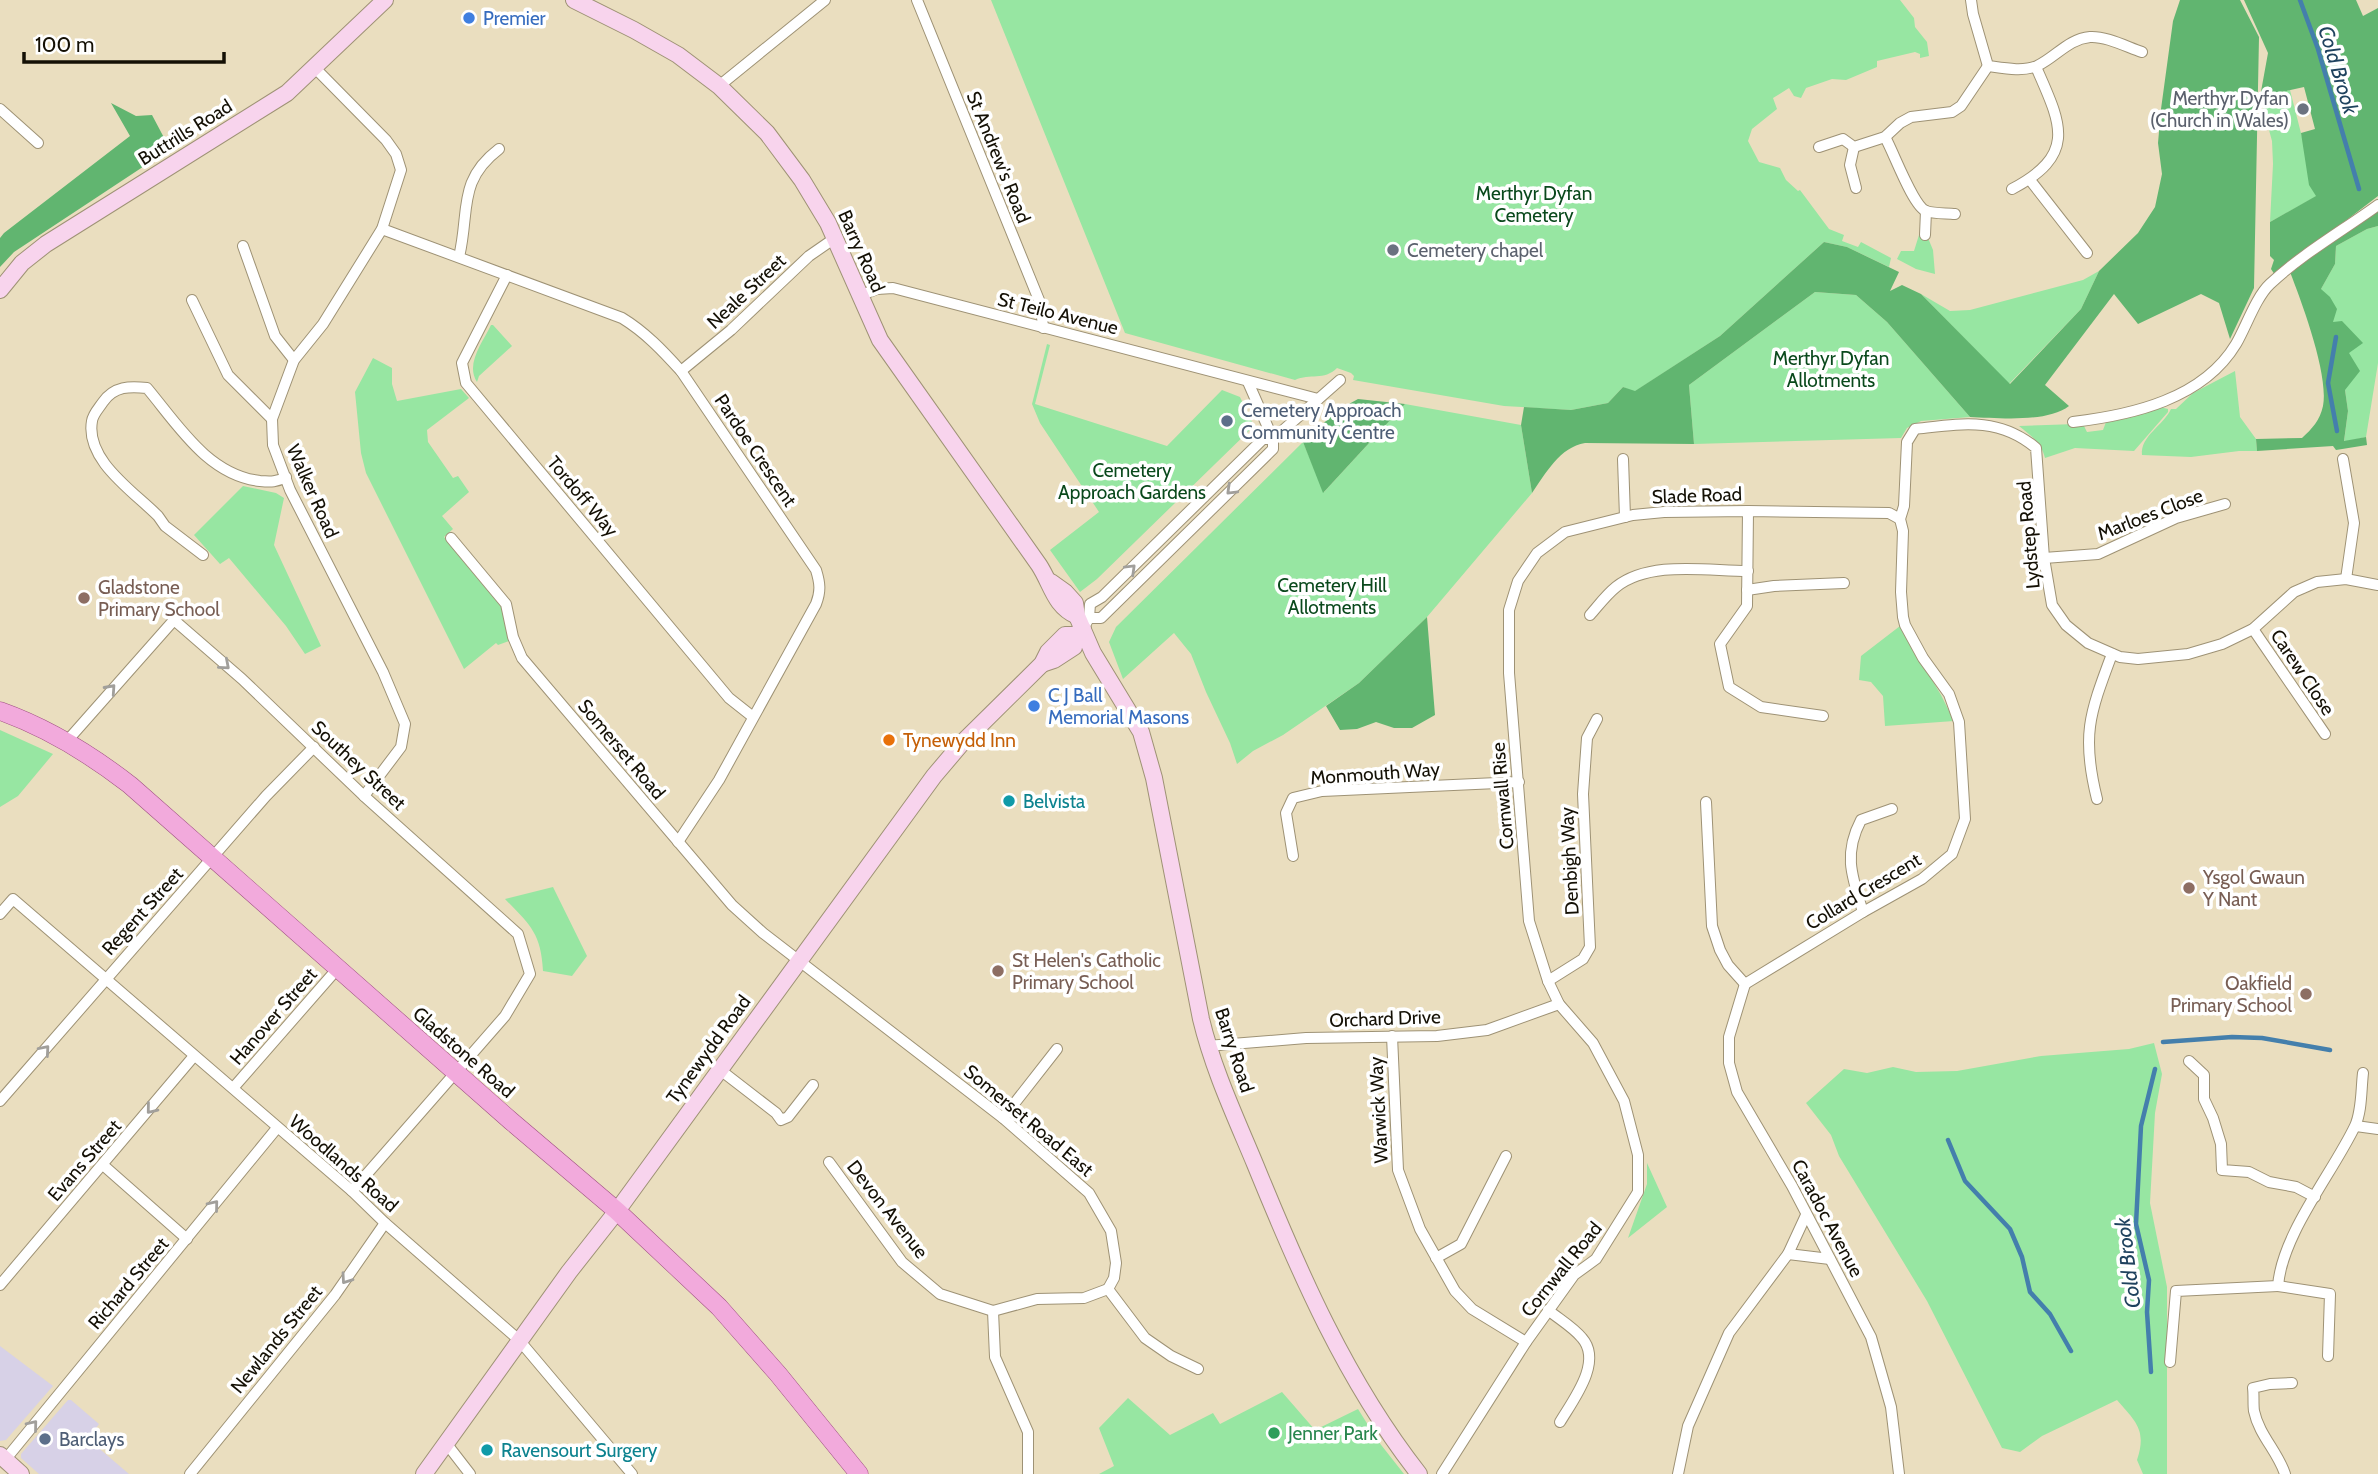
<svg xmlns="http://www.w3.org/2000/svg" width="2378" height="1474" font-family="Cabin,sans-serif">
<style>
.commercial{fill:#d7d1e7}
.green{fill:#97e6a2}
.forest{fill:#61b570}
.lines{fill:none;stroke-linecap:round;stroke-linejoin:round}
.stream{stroke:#447fac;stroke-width:4.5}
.street-casing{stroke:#9e9275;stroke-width:12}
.secondary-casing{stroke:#9e9275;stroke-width:18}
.primary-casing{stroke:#9e4f81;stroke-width:19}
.street{stroke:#fff;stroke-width:10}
.secondary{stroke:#f8d4ed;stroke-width:16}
.primary{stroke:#f2aadc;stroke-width:18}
.oneway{stroke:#a19f9b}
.shop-dot{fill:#3f7fe0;stroke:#fff;stroke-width:2.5}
.worship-dot{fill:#6b7280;stroke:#fff;stroke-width:2.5}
.service-dot{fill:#5c6f8a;stroke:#fff;stroke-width:2.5}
.education-dot{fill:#8d6e63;stroke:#fff;stroke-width:2.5}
.food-dot{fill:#e8710a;stroke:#fff;stroke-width:2.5}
.culture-dot{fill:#0f9aa8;stroke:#fff;stroke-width:2.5}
.leisure-dot{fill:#2e9e5b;stroke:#fff;stroke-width:2.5}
.labels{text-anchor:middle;stroke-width:7;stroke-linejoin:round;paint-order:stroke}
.shop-label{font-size:19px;fill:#366cbe;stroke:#fff;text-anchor:start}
.worship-label{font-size:19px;fill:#5b616d;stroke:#fff;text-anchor:end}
.street-label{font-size:19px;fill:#141005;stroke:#fff}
.park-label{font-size:19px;fill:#0a491c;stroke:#fff}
.service-label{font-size:19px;fill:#4e5e75;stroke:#fff;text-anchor:start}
.education-label{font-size:19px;fill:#785e54;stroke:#fff;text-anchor:start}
.food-label{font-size:19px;fill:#c56008;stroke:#fff;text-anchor:start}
.culture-label{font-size:19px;fill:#0d838f;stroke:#fff;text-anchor:start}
.leisure-label{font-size:19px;fill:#27864d;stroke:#fff;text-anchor:start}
.water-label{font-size:21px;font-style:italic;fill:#1f425e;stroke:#fff}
</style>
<rect width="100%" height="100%" fill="#eadebf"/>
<!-- commercial -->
<g class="commercial">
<polygon points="0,1346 53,1386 6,1440 0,1441"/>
<polygon points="68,1400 71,1400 99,1424 88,1439 129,1474 39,1474 21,1458 21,1454"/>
</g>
<!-- green -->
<g class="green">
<path d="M991,0h909l14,18 1,9 12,15 2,14 -9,2v-4l-5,-2 -38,9v6l-31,13 -14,-1 -26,9 -5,10 -7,-2 -5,-8 -16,10 4,11 -25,20 -4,12 11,21 21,6 6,12 12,11 2,-1 29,39 15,6 -2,6 16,6 3,-5 30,16 -2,9 -42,-20 -23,-5 -104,94 -86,56 -11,-5 -15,16 -37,7 -67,-4 -151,-26 1,-4 -3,-3 -14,-5c-13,13 -27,5 -42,12l-170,-47z"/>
<polygon points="2290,90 2317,196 2270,222 2273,164 2272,141 2260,97"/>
<polygon points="2378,226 2378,363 2366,437 2344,442 2348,411 2345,390 2349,353 2333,322 2321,289 2335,264 2336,246 2367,229"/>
<polygon points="1919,235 1922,238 1928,238 1933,250 1935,274 1916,269 1897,259 1901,251 1914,251"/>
<polygon points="2099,271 2081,309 2009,384 1921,294 1950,311 1970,310 2083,280"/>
<polygon points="1815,292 1856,295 1887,322 1970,417 1921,421 1907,428 1901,438 1694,444 1689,385"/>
<path d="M491,325h2l19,21 -33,30 -2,6c-12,-18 6,-40 14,-57z"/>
<polygon points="1047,344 1050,345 1035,404 1167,446 1222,390 1240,397 1253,424 1253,427 1097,579 1080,592 1050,550 1099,512 1040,423 1032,404"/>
<polygon points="373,358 392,368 392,384 397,401 461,389 469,398 427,430 428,442 453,478 458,476 469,492 442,516 453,529 444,537 494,593 504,610 509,641 498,645 496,643 464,669 366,473 361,453 355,392"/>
<path d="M2235,371l5,46 16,22 1,12h-18l-48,6 -49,-2c-2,-19 22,-30 29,-46h5l17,-16z"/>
<polygon points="1405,404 1521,425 1532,493 1427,617 1359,683 1283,735 1253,751 1237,764 1230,743 1206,692 1191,654 1174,633 1123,679 1109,642 1116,627 1303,442 1324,492"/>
<path d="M2160,407l8,2v3l-34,39 -59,-3 -30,10c-4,-16 -14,-22 -26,-32l57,-2 8,2 3,6 16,-2 3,-8z"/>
<polygon points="243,486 276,493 284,498 274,545 321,646 305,654 286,626 229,558 220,564 194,535"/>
<polygon points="1900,626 1941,695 1954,721 1885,726 1883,696 1871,682 1859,680 1861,656"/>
<polygon points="0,730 53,754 18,796 0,807"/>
<path d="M553,887l34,69 -15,20 -29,-5c-2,-38 -13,-46 -38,-72z"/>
<path d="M2154,1043l8,31 -7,39 -5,90 17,84v187h-24l-6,-14c10,-30 -1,-38 -20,-60l-75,36 -22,16 -18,-4 -75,-147 -88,-145 -8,-21 -25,-32 38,-34 23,4 26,-6 23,5 41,-1 84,-15 88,-7z"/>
<polygon points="1647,1163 1667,1207 1628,1238 1647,1184"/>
<polygon points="1282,1392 1315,1430 1358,1409 1378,1441 1404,1474 1099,1474 1114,1466 1099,1428 1128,1398 1170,1435 1213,1413 1220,1424"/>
</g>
<!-- forest -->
<g class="forest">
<path d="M2180,0h60l19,37 -5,251 -24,51 -11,-36 -18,-9 -63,30 -24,-30 -69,91 24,21c-22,17 -71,12 -99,11l-83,-95 -31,-27 -41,-3 -126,93 5,59 -109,-1c-25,4 -39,30 -53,50l-11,-68 3,-18 47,3 37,-7 15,-16 12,4 85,-55 104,-94 23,5 52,25 -9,19 12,-6 19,9 89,90 71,-75 18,-38 39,-38 17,-26 7,-33 -4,-31 3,-34 12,-88z"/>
<polygon points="2244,0 2356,0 2363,16 2378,8 2378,196 2275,275 2271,269 2274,260 2270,256 2270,222 2316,196 2309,185 2301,133 2315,129 2304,87 2260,97 2268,53"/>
<polygon points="111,103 136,116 152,115 170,149 14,252 0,267 0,238 4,233 130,136"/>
<path d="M2378,211v15l-11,3 -31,17 -1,18 -14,25 9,8 7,12 -4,13 9,-1 21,22 -14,10 11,18 -15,19 3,21 -4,30 22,-4 1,8 -31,5 -3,-4 -76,5 -1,-12 46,-1c10,-9 18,-18 21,-32 6,-31 -21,-103 -33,-134z"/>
<polygon points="1358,399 1405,404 1323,493 1303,442 1338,410"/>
<polygon points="1427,617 1435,715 1412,728 1394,728 1376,722 1357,729 1340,730 1326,706 1359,683"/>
</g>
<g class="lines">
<!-- stream -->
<g class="stream">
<polyline points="2300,0 2318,49 2359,189"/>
<polyline points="2336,337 2328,383 2337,431"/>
<polyline points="2163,1042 2232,1037 2262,1038 2330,1050"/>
<polyline points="1948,1140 1965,1181 2010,1229 2022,1257 2030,1292 2050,1314 2071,1351"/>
<polyline points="2151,1372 2147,1312 2149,1280 2136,1224 2141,1126 2155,1069"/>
</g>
<defs>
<g id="street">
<polyline points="917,0 1041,305 1043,328"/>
<path d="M1971,0l2,14 15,52c15,2 35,6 49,0 19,-9 31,-27 53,-29 16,-1 37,10 52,15"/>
<polyline points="315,68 386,140 396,154 401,170 382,229 323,324 294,360 272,419 273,445 290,490 383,672 405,724 401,747 364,796"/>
<polyline points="719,86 825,0"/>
<polyline points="0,109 38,143"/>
<path d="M1885,137c9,16 28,69 41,74 8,3 21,2 29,3"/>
<polyline points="1819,147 1843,139 1854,147 1885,137 1900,123 1911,117 1952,112 1961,106 1988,66"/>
<polyline points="1854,147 1850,165 1856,188"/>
<polyline points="2030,180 2087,253"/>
<path d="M2012,189c66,-35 49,-65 24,-122"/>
<path d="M382,229l240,89c23,14 41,33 59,53l135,199c4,13 5,21 0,34l-97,176 -41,62"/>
<polyline points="1925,235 1926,211"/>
<polyline points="243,246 275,336 294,360"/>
<path d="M459,257c11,-46 -2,-76 40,-108"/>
<polyline points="507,275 462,363 466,383 729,698 753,717"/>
<polyline points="859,296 877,289 893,288 1318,399"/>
<polyline points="192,300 228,375 272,419"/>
<polyline points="681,371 731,330 809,256 835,238"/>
<path d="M2073,422c59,-7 130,-23 163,-78 10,-17 20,-47 34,-60 32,-30 72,-53 108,-79"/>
<polyline points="1623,459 1625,517"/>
<polyline points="2343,459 2354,523 2346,579"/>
<polyline points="1748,511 1747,606 1720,644 1729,687 1761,707 1823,716"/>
<polyline points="451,538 506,604 513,637 522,658 732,905 763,933 1003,1118 1089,1193 1111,1231 1116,1263 1114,1278 1108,1289 1145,1338 1171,1356 1198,1369"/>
<path d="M203,555l-38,-29 -7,-10c-25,-25 -73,-56 -66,-95 1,-7 7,-13 11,-19 11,-16 27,-16 44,-14 31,37 61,87 113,93 11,1 17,1 26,-4"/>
<polyline points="2044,558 2098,554 2176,518 2225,504"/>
<polyline points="1747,590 1774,586 1844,583"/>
<path d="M1590,615c8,-9 16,-20 26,-28 34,-27 91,-16 132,-16"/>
<polyline points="1089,618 1101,618 1273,449 1273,439 1248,382"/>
<polyline points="1083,629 1089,618 1090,604 1102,597 1263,439 1273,439 1340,380"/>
<polyline points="2253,629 2325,734"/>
<polyline points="67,741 174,620 242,679 364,796 518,934 530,974 505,1016 352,1191"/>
<path d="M2097,799c-16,-64 -7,-86 15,-145"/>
<polyline points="1706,802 1712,926 1720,950 1728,965 1745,984"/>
<polyline points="1293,856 1286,813 1293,798 1322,791 1519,782"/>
<path d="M1863,912c-11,-35 -20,-58 -2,-92l31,-11"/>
<polyline points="0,914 13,899 352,1191 385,1223 519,1340 632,1474"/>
<polyline points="1548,981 1583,959 1590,947 1583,794 1587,738 1597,719"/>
<path d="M1745,984l118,-72 59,-33 30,-25 13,-35 -6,-97 -10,-28 -26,-36 -18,-33 -2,-8 -2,-25 2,-61 -3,-12 4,-13 3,-64 8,-13c45,-5 83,-13 121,19l8,110 8,47 14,20 22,18 32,14 18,2 50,-5 34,-10 31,-15 41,-37 23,-10 29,-3 32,6"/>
<polyline points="1745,984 1729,1037 1729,1063 1737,1092 1792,1186 1871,1337 1891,1407 1899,1474"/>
<polyline points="1392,1036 1398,1170 1420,1229 1455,1291 1472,1309 1526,1342"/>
<polyline points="1207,1046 1306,1038 1437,1036 1487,1030 1559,1004"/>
<polyline points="2189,1061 2204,1075 2204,1099 2213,1118 2221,1144 2222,1170 2249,1172 2269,1182 2296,1187 2315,1197"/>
<polyline points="719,1069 776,1113 781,1120 788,1117 813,1085"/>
<polyline points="234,1087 338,968"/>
<polyline points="0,1101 266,796 314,747"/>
<polyline points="1003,1118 1057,1049"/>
<polyline points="2356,1126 2378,1129"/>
<polyline points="829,1162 902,1262 940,1294 993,1311 995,1357 1028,1432 1028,1474"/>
<polyline points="103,1165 187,1239"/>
<polyline points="1788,1254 1830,1259"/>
<polyline points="1436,1258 1461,1244 1506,1156"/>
<polyline points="0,1285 194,1056"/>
<polyline points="2278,1286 2330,1294 2328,1356"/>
<path d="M1548,1310c11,9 25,17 34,28 21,24 -9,62 -22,84"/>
<polyline points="993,1311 1037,1299 1084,1298 1108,1289"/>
<path d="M2170,1362l6,-71 102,-5c4,-52 54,-112 77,-160 7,-15 6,-36 8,-53"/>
<polyline points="446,1443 470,1474"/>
<polyline points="5,1460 277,1128"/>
<polyline points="190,1474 335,1295 385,1223"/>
<polyline points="1442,1474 1526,1342 1574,1275 1596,1259 1638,1192 1638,1155 1624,1101 1593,1043 1559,1004 1548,981 1529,921 1509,673 1509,610 1518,581 1537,553 1565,532 1633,515 1664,512 1748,511 1889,513 1900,519"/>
<polyline points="1678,1474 1688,1426 1729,1333 1788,1254 1806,1215"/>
<path d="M2285,1474c-7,-22 -26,-39 -31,-63 -1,-7 0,-15 -1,-23l17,-4 22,-1"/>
</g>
<g id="secondary">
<path d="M574,0l60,30 44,25 41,31 48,47 35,47 26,43 52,117 159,225c13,20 15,41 38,51"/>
<polyline points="0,290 22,263 46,244 287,93 385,0"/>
<path d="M1051,582l14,10 10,11 2,13 16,37 48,79 13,46 47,241c12,50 34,97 54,145 44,108 91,217 164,310"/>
<polyline points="1042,664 1054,660 1074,647 1075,635"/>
<polyline points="0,1455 21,1474"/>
<polyline points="424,1474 569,1272 617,1211 934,776 962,743 1042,664 1048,652 1065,635 1075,635 1083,629"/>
</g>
<path id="primary" d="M0,711c48,17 90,43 130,74l381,336 106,90 102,96 59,67 81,100"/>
</defs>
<!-- street casing -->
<use href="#street" class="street-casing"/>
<!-- secondary casing -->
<use href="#secondary" class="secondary-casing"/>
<!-- primary casing -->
<use href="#primary" class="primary-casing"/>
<!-- street -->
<use href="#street" class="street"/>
<!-- secondary -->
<use href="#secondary" class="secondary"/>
<!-- primary -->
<use href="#primary" class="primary"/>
</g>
<!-- one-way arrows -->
<defs><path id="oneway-chevron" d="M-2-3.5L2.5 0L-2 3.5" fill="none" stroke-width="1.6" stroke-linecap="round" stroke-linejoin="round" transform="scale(1.75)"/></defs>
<g class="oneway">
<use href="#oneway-chevron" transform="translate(1231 490) rotate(136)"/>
<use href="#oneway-chevron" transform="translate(1131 569) rotate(-44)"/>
<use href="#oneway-chevron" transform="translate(225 665) rotate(41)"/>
<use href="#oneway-chevron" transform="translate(111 689) rotate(-48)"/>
<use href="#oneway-chevron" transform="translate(45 1050) rotate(-49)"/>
<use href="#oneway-chevron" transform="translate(151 1109) rotate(129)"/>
<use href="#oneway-chevron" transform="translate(214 1205) rotate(-51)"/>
<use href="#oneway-chevron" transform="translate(346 1279) rotate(125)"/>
<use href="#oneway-chevron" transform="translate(33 1425) rotate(-51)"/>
</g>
<!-- markers -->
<g class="shop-dot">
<circle cx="469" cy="18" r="7"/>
<circle cx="1034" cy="706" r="7"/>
</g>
<g class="worship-dot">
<circle cx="2303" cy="109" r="7"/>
<circle cx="1393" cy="250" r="7"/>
</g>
<g class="service-dot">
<circle cx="1227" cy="421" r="7"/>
<circle cx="45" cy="1439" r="7"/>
</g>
<g class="education-dot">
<circle cx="84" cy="598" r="7"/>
<circle cx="2189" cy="888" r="7"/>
<circle cx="998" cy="971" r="7"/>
<circle cx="2306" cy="994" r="7"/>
</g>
<circle class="food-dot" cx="889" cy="740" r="7"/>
<g class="culture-dot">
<circle cx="1009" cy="801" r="7"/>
<circle cx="487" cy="1450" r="7"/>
</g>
<circle class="leisure-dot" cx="1274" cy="1433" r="7"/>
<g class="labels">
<!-- shop labels -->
<g class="shop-label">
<text x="483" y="25">Premier</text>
<text x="1048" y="702">C J Ball<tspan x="1048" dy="22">Memorial Masons</tspan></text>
</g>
<!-- worship labels -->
<g class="worship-label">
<text x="2289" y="105">Merthyr Dyfan<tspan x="2289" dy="22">(Church in Wales)</tspan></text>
<text x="1407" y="257" text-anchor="start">Cemetery chapel</text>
</g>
<!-- street labels -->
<g class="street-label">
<text transform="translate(185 132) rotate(-32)" y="7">Buttrills Road</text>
<text transform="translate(999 157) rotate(68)" y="7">St Andrew's Road</text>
<text transform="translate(862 251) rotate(66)" y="7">Barry Road</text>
<text transform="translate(746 291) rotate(-43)" y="7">Neale Street</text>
<text transform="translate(1058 313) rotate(14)" y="7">St Teilo Avenue</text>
<text transform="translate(756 450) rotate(56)" y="7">Pardoe Crescent</text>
<text transform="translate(313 491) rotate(66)" y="7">Walker Road</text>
<text transform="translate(1697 495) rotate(-2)" y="7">Slade Road</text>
<text transform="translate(583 496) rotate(50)" y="7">Tordoff Way</text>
<text transform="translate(2150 514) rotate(-21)" y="7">Marloes Close</text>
<text transform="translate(2028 535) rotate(-95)" y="7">Lydstep Road</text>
<text transform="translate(2303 672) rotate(56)" y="7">Carew Close</text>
<text transform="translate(622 749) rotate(50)" y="7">Somerset Road</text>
<text transform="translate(359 765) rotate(43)" y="7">Southey Street</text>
<text transform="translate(1375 773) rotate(-4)" y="7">Monmouth Way</text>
<text transform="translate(1502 796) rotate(-95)" y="7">Cornwall Rise</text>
<text transform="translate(1569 861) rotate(-93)" y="7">Denbigh Way</text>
<text transform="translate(1863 891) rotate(-31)" y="7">Collard Crescent</text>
<text transform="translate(142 911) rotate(-48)" y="7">Regent Street</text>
<text transform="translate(273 1016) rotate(-49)" y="7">Hanover Street</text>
<text transform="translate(1385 1018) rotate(-2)" y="7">Orchard Drive</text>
<text transform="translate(708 1049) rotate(-54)" y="7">Tynewydd Road</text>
<text transform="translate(1235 1050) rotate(72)" y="7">Barry Road</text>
<text transform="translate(464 1052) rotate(41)" y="7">Gladstone Road</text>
<text transform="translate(1378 1110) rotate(-93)" y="7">Warwick Way</text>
<text transform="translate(1029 1120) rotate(40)" y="7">Somerset Road East</text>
<text transform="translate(84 1160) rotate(-49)" y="7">Evans Street</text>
<text transform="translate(344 1163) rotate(41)" y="7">Woodlands Road</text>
<text transform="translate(888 1209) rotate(52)" y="7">Devon Avenue</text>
<text transform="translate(1828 1218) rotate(62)" y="7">Caradoc Avenue</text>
<text transform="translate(1561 1269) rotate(-51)" y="7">Cornwall Road</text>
<text transform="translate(128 1283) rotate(-50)" y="7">Richard Street</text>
<text transform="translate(276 1339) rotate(-51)" y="7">Newlands Street</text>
</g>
<!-- park labels -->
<g class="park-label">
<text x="1534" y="200">Merthyr Dyfan<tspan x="1534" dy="22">Cemetery</tspan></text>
<text x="1831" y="365">Merthyr Dyfan<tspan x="1831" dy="22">Allotments</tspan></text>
<text x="1132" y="477">Cemetery<tspan x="1132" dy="22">Approach Gardens</tspan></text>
<text x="1332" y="592">Cemetery Hill<tspan x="1332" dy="22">Allotments</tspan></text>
</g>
<!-- service labels -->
<g class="service-label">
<text x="1241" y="417">Cemetery Approach<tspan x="1241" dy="22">Community Centre</tspan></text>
<text x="59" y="1446">Barclays</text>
</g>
<!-- education labels -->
<g class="education-label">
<text x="98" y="594">Gladstone<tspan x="98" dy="22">Primary School</tspan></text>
<text x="2203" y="884">Ysgol Gwaun<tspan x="2203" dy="22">Y Nant</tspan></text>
<text x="1012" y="967">St Helen's Catholic<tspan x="1012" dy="22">Primary School</tspan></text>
<text x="2292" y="990" text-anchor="end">Oakfield<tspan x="2292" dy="22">Primary School</tspan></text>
</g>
<!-- food labels -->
<g class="food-label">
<text x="903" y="747">Tynewydd Inn</text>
</g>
<!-- culture labels -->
<g class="culture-label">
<text x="1023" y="808">Belvista</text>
<text x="501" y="1457">Ravensourt Surgery</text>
</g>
<!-- leisure labels -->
<g class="leisure-label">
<text x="1288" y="1440">Jenner Park</text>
</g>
<!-- water labels -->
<g class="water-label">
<text transform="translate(2338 70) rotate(73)" y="7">Cold Brook</text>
<text transform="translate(2128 1263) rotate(-97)" y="7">Cold Brook</text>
</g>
</g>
<!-- scale -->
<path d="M24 52v10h200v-10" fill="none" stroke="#141005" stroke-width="3.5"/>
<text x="35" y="52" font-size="21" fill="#141005" stroke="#ffffff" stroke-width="5" paint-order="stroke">100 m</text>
</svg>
